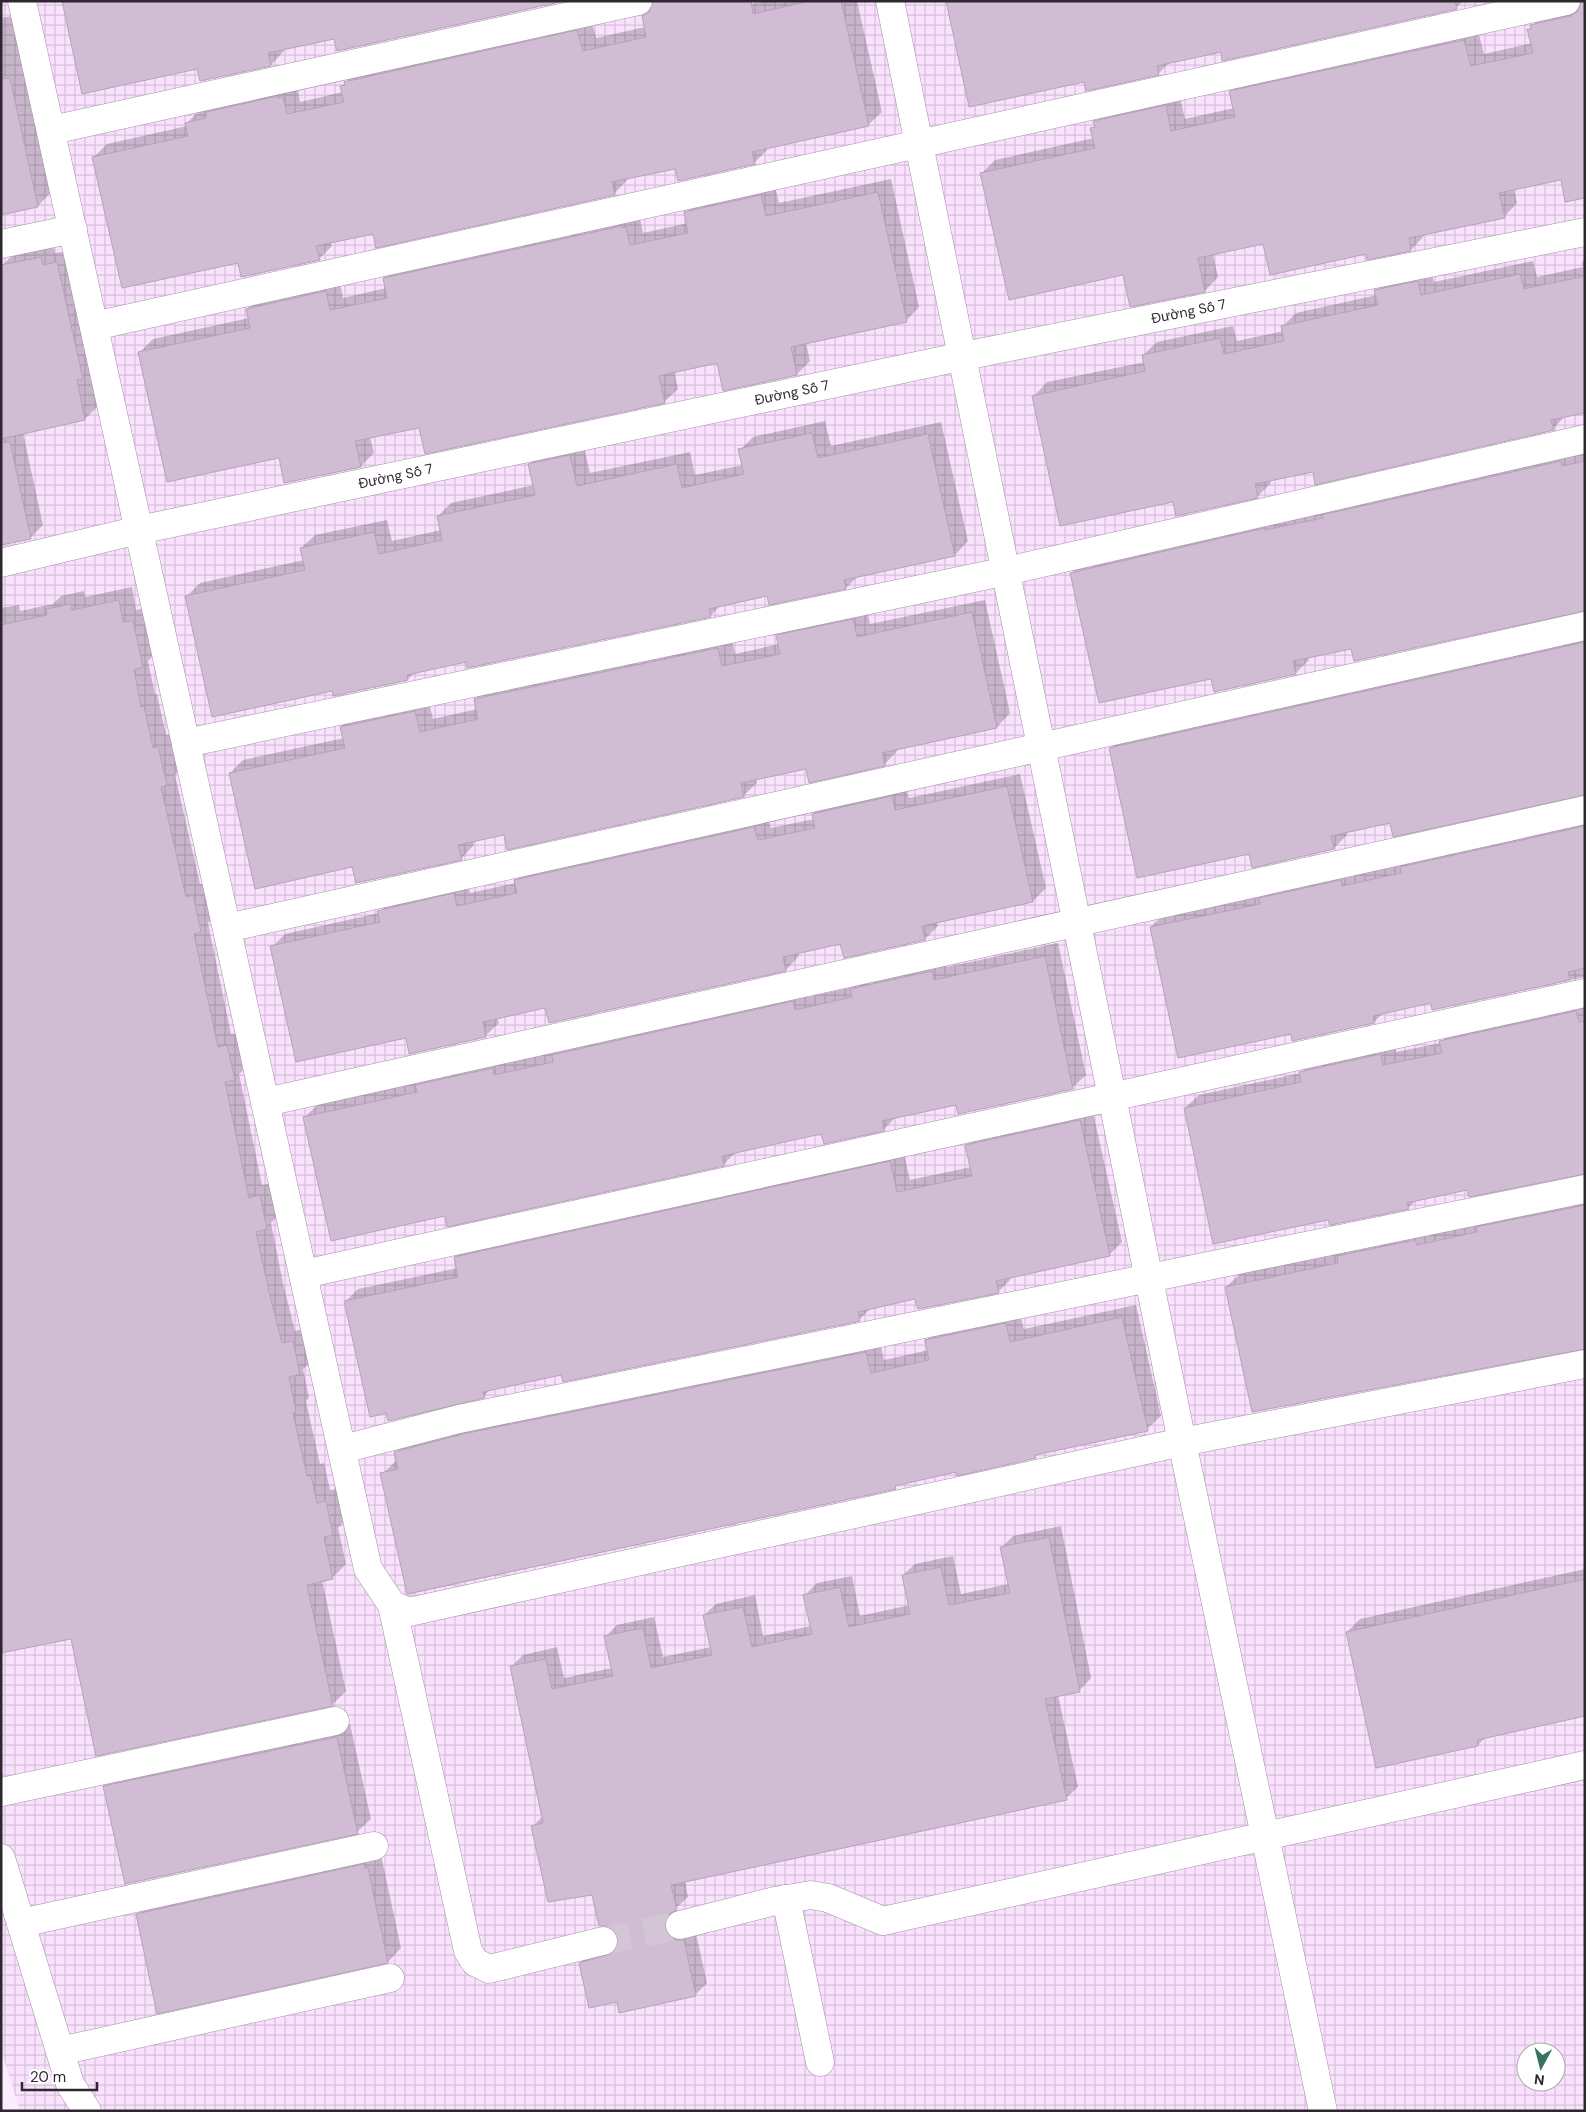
<svg xmlns="http://www.w3.org/2000/svg" width="1586" height="2112" font-family="'DM Sans',sans-serif">
<style>
.industrial{fill:url(#industrial-grid);fill-rule:evenodd}
.shadow{fill:#0003}
.building{fill:#d0bdd3;stroke:#b6a3b9}
.lines{fill:none;stroke-linecap:round;stroke-linejoin:round}
.minor-tunnel{stroke:#d3c5d5;stroke-width:28;stroke-dasharray:28 14;stroke-linecap:butt}
.minor-casing{stroke:#a492a7;stroke-width:29}
.minor{stroke:#fff;stroke-width:28}
.labels{text-anchor:middle;stroke-width:4;stroke-linejoin:round;paint-order:stroke}
.street-label{font-size:14px;fill:#2e2730;stroke:#fff}
</style>
<defs>
<pattern id="industrial-grid" width="8" height="8" patternUnits="userSpaceOnUse" patternTransform="scale(1.25)"><rect width="8" height="8" fill="#fae1fe"/><path d="M0 4h8M4 0v8" fill="none" stroke="#d7c1da"/></pattern>
</defs>
<rect width="100%" height="100%" fill="#fcecfe"/>
<!-- industrial -->
<path class="industrial" d="M1,1h1584v2110h-1565l-19,-61zM1526,2052h30v30h-30z"/>
<!-- shadow -->
<g class="shadow">
<polygon points="764,1 857,1 882,112 868,125 767,147 767,150 754,163 676,167 627,178 627,180 614,194 374,232 331,242 332,246 319,259 239,262 94,157 107,144 187,126 187,123 200,110 297,84 300,102 343,92 342,86 359,69 591,18 596,38 645,27 643,17 654,6 738,7"/>
<polygon points="947,1 1463,1 1456,8 1170,62 1158,74 1085,80"/>
<polygon points="1582,4 1562,178 1514,189 1517,203 1504,217 1423,234 1424,236 1411,250 1367,253 1264,243 1213,254 1218,277 1205,291 1131,306 1124,273 982,173 995,160 1094,138 1092,129 1095,125 1095,122 1108,108 1179,93 1185,119 1234,108 1231,92 1244,78 1477,27 1484,54 1532,43 1529,30 1545,12"/>
<polygon points="12,16 51,192 38,206 1,214 1,18"/>
<polygon points="335,37 283,49 284,51 271,65 198,67"/>
<polygon points="891,179 919,307 906,321 806,343 810,361 797,374 724,389 718,362 674,371 678,389 664,402 420,426 370,437 374,453 361,466 280,456 140,352 153,339 249,318 247,309 260,296 339,278 343,298 386,288 384,279 397,265 639,214 643,233 688,223 686,212 699,199 774,182 779,203"/>
<polygon points="53,245 55,253 70,251 97,407 85,419 23,433 43,525 31,537 1,544 3,265 14,253"/>
<polygon points="1585,259 1585,412 1566,415 1553,429 1270,480 1271,483 1257,497 1174,501 1034,396 1047,382 1145,362 1143,355 1157,342 1233,326 1237,341 1284,331 1283,326 1296,313 1377,295 1376,290 1389,277 1431,269 1434,282 1533,261 1537,277 1583,267 1582,262"/>
<polygon points="825,421 831,446 941,422 968,541 955,555 858,576 846,588 768,595 721,605 710,616 467,661 415,672 408,679 333,690 187,596 200,583 304,560 301,548 315,535 387,520 392,541 441,530 438,516 451,503 534,485 529,464 543,451 583,443 590,473 690,452 695,475 743,465 740,450 753,437"/>
<polygon points="1585,451 1585,610 1352,647 1308,657 1309,660 1296,673 1212,678 1072,573 1085,560"/>
<polygon points="132,587 136,610 146,608 156,653 148,661 155,694 157,694 166,735 171,734 179,771 175,775 200,884 206,883 214,918 208,923 231,1034 240,1033 248,1066 239,1074 262,1185 273,1183 279,1214 271,1223 283,1283 295,1331 306,1328 313,1360 303,1369 309,1398 306,1401 320,1464 324,1463 330,1490 339,1489 346,1520 338,1528 346,1564 332,1578 322,1580 346,1691 332,1705 72,1637 1,1653 1,608 19,605 20,611 53,604 61,596 84,591 85,597"/>
<polygon points="985,600 1010,713 997,727 897,748 897,751 884,765 807,768 756,779 757,783 743,796 473,840 474,845 461,859 353,866 230,773 243,760 344,738 341,727 355,714 428,698 433,719 477,709 475,699 488,686 731,635 735,654 779,644 777,636 790,623 866,607 870,624"/>
<polygon points="1585,632 1585,794 1391,822 1346,831 1347,835 1334,848 1250,852 1110,748 1124,735"/>
<polygon points="1020,774 1046,888 1033,901 937,922 938,926 925,939 841,943 798,952 799,956 786,970 546,1007 497,1017 499,1023 485,1036 407,1037 272,947 285,934 379,913 392,898 467,881 470,893 516,883 515,881 529,867 767,814 771,828 814,819 813,814 826,801 905,784 909,798"/>
<polygon points="1585,816 1585,977 1433,1009 1432,1002 1384,1012 1374,1022 1291,1032 1151,927 1164,914"/>
<polygon points="1058,943 1086,1075 1072,1088 957,1104 896,1117 883,1130 822,1133 737,1151 723,1165 446,1215 305,1117 318,1104 556,1052 566,1042 806,989 808,997 853,987 865,976 945,958 947,967"/>
<polygon points="1585,999 1585,1173 1468,1188 1417,1199 1408,1208 1329,1218 1185,1108 1199,1095 1301,1073 1314,1059 1394,1041 1396,1052 1441,1043 1454,1028"/>
<polygon points="1092,1108 1122,1242 1109,1255 1010,1277 1011,1279 998,1292 916,1297 872,1307 859,1320 562,1374 491,1389 483,1397 345,1302 358,1289 458,1268 455,1257 468,1245 903,1149 910,1180 971,1167 966,1145 979,1133"/>
<polygon points="1585,1195 1585,1345 1226,1287 1240,1274"/>
<polygon points="1136,1305 1161,1416 1147,1429 1039,1453 1035,1457 957,1471 899,1484 895,1488 410,1594 382,1474 397,1460 396,1452 409,1439 879,1339 884,1360 929,1350 926,1340 940,1327 1019,1311 1024,1329"/>
<polygon points="1061,1526 1091,1678 1080,1690 1058,1695 1078,1787 1066,1798 685,1880 688,1897 676,1908 676,1916 695,1929 707,1983 695,1995 618,2001 580,1963 592,1952 619,1945 619,1936 593,1894 533,1826 543,1816 511,1667 523,1655 557,1647 564,1678 612,1668 605,1637 617,1625 654,1617 663,1657 711,1647 704,1615 716,1604 755,1595 763,1636 811,1626 805,1595 817,1583 852,1576 860,1616 910,1605 903,1575 915,1564 953,1556 961,1594 1009,1584 1001,1548 1013,1536"/>
<polygon points="1585,1569 1585,1715 1486,1737 1478,1745 1347,1632 1360,1619"/>
<polygon points="350,1724 371,1819 357,1832 105,1787 118,1773"/>
<polygon points="381,1855 401,1948 388,1962 137,1914 151,1901"/>
</g>
<!-- building -->
<g class="building">
<polygon points="62,1 564,1 337,51 334,39 268,53 271,66 200,81 197,69 82,94"/>
<polygon points="653,1 751,1 753,14 809,1 841,1 869,126 752,152 755,164 678,181 675,169 612,182 615,195 376,248 373,234 316,246 320,260 241,277 238,263 122,288 92,157 188,136 185,123 206,118 206,112 278,96 278,98 283,97 287,114 344,102 340,86 345,85 344,82 577,30 583,51 646,37 642,16 649,12"/>
<polygon points="946,1 1455,1 1457,9 1222,61 1221,52 1157,66 1159,75 1086,91 1084,82 969,107"/>
<polygon points="1581,1 1585,1 1585,198 1565,202 1561,180 1499,193 1505,218 1409,238 1411,251 1367,260 1366,254 1270,275 1263,244 1198,258 1205,292 1130,307 1123,275 1009,300 980,173 1095,148 1090,128 1095,127 1093,121 1166,105 1171,131 1235,117 1229,91 1464,40 1471,66 1533,53 1527,29 1531,29 1530,25 1570,16 1577,12"/>
<polygon points="10,78 38,207 1,215 1,79"/>
<polygon points="878,192 907,322 791,347 797,375 723,391 717,363 659,376 665,403 425,454 419,428 355,441 361,467 284,483 279,458 167,482 138,352 250,328 246,309 326,291 330,310 387,298 383,278 622,226 622,228 626,227 630,245 688,233 684,212 761,195 766,216"/>
<polygon points="41,257 43,265 57,262 83,379 77,380 85,420 1,439 1,265"/>
<polygon points="1520,274 1524,289 1585,276 1585,413 1551,420 1554,430 1315,485 1313,472 1255,484 1258,498 1176,516 1173,502 1060,526 1032,396 1145,371 1142,355 1220,338 1224,354 1284,341 1281,326 1378,305 1374,290 1418,281 1421,295"/>
<polygon points="812,433 818,458 928,434 955,556 844,580 846,589 769,605 767,596 709,609 711,617 467,668 466,662 407,675 408,680 333,696 332,691 212,717 185,596 305,570 300,548 374,532 379,554 442,540 437,516 535,495 528,464 570,455 577,486 677,464 682,488 744,474 738,449"/>
<polygon points="10,442 31,539 1,545 1,443"/>
<polygon points="1561,461 1562,466 1585,461 1585,611 1354,661 1351,649 1293,661 1296,674 1214,692 1211,679 1099,703 1070,573 1265,528 1265,530 1323,518 1322,515"/>
<polygon points="119,600 123,622 133,621 143,667 134,670 141,707 144,706 153,748 158,747 167,785 161,787 186,897 193,895 201,932 194,934 218,1047 227,1045 235,1080 225,1082 249,1198 260,1195 267,1229 256,1232 270,1296 282,1343 293,1341 300,1374 289,1377 296,1412 293,1413 307,1476 311,1476 317,1503 326,1501 333,1535 324,1537 333,1579 307,1585 333,1706 96,1756 71,1639 1,1653 1,625 47,615 46,609 71,604 72,610"/>
<polygon points="972,612 997,728 882,753 885,766 809,783 806,769 741,783 744,797 507,850 504,835 458,845 462,860 356,883 352,867 255,889 229,773 345,748 340,727 415,711 420,732 478,719 474,699 718,648 722,666 780,654 776,635 853,619 857,637"/>
<polygon points="1585,642 1585,795 1393,837 1390,823 1331,836 1334,849 1252,868 1249,854 1137,878 1109,748"/>
<polygon points="1007,786 1033,902 922,926 925,940 844,958 840,944 783,957 786,971 549,1023 545,1008 483,1022 486,1037 409,1054 406,1038 296,1062 270,946 380,922 377,911 454,893 457,906 517,893 514,880 754,827 758,840 815,828 812,814 892,796 895,810"/>
<polygon points="1585,826 1585,968 1568,972 1570,980 1432,1010 1431,1003 1373,1016 1374,1023 1292,1041 1291,1034 1178,1058 1150,927 1260,904 1259,898 1341,880 1342,886 1401,873 1400,867"/>
<polygon points="1045,956 1073,1089 958,1114 956,1105 882,1121 884,1131 824,1144 821,1134 722,1156 724,1166 447,1227 445,1216 331,1241 303,1117 417,1092 415,1085 493,1068 494,1075 553,1062 552,1055 793,1001 795,1010 852,997 850,989 932,971 934,980"/>
<polygon points="1576,1011 1579,1022 1585,1021 1585,1174 1469,1197 1467,1190 1407,1203 1409,1209 1330,1225 1328,1220 1213,1244 1184,1108 1301,1082 1299,1072 1381,1054 1383,1065 1442,1053 1439,1041"/>
<polygon points="1080,1120 1110,1256 996,1281 999,1293 918,1309 915,1299 858,1312 860,1321 563,1382 561,1375 483,1392 484,1398 388,1421 386,1413 370,1417 344,1301 458,1277 454,1257 890,1161 897,1192 972,1176 965,1145"/>
<polygon points="1585,1205 1585,1349 1252,1412 1225,1287 1338,1263 1337,1256 1415,1240 1417,1245 1477,1232 1476,1227"/>
<polygon points="1122,1317 1148,1431 1035,1455 1036,1458 957,1476 956,1472 895,1486 896,1489 407,1594 380,1473 398,1469 394,1452 463,1434 866,1352 871,1373 929,1360 925,1340 1006,1323 1010,1342"/>
<polygon points="1049,1537 1080,1692 1045,1699 1067,1800 671,1885 677,1910 669,1914 665,1920 665,1928 669,1936 676,1940 684,1940 696,1996 619,2013 617,2002 589,2008 579,1963 613,1953 618,1946 618,1938 614,1930 607,1926 599,1926 592,1895 548,1902 531,1826 543,1823 510,1666 546,1659 552,1689 613,1676 604,1636 643,1628 651,1668 712,1655 703,1615 743,1607 752,1647 812,1634 803,1595 840,1587 849,1627 910,1614 902,1575 941,1567 949,1605 1010,1593 1000,1547"/>
<polygon points="1585,1579 1585,1716 1477,1740 1478,1746 1376,1768 1346,1632"/>
<polygon points="337,1737 358,1834 125,1884 103,1786"/>
<polygon points="364,1864 365,1868 368,1868 388,1963 157,2014 136,1914"/>
</g>
<g class="lines">
<!-- minor-tunnel -->
<polyline class="minor-tunnel" points="603,1941 680,1925"/>
<defs>
<g id="minor">
<polyline points="22,1 368,1569 392,1605 409,1612 1182,1442 1585,1364"/>
<polyline points="890,1 1182,1442 1323,2111"/>
<polyline points="52,130 638,1"/>
<polyline points="1,244 73,229"/>
<polyline points="94,326 1566,1"/>
<path id="s1" d="M1,563l138,-33 825,-174 621,-124"/>
<polyline points="186,743 1007,571 1585,439"/>
<polyline points="227,928 1585,626"/>
<polyline points="266,1102 1585,810"/>
<polyline points="304,1274 1585,993"/>
<polyline points="343,1449 459,1419 1585,1189"/>
<polyline points="392,1605 468,1951 475,1962 489,1969 603,1941"/>
<polyline points="1,1792 335,1721"/>
<polyline points="1,1858 70,2084 87,2111"/>
<polyline points="786,1899 820,2062"/>
<polyline points="21,1923 374,1846"/>
<polyline points="680,1925 775,1901 811,1895 828,1898 883,1921 1585,1765"/>
<polyline points="60,2051 390,1978"/>
</g>
</defs>
<!-- minor casing -->
<use href="#minor" class="minor-casing"/>
<!-- minor -->
<use href="#minor" class="minor"/>
</g>
<g class="labels">
<!-- street labels -->
<g class="street-label">
<text dy="5" stroke="none"><textPath href="#s1" startOffset="1214">Đường Số 7</textPath></text>
<text dy="5" stroke="none"><textPath href="#s1" startOffset="809">Đường Số 7</textPath></text>
<text dy="5" stroke="none"><textPath href="#s1" startOffset="404">Đường Số 7</textPath></text>
</g>
</g>
<!-- border -->
<rect width="1586" height="2112" fill="none" stroke="#2e2730" stroke-width="5"/>
<!-- north arrow -->
<g transform="translate(1541 2067) rotate(187)"><circle r="24" fill="#ffffff" stroke="#aba9ac"/>
<path d="M0-4L9 19L0 12L-9 19Z" fill="#357462"/>
<text y="-8" font-size="14" font-weight="bold" text-anchor="middle" fill="#2e2730">N</text>
</g>
<!-- scale -->
<path d="M22 2082v8h75v-8" fill="none" stroke="#2e2730" stroke-width="2.5"/>
<text x="30" y="2082" font-size="15" fill="#2e2730" stroke="#ffffff" stroke-width="4" paint-order="stroke">20 m</text>
</svg>
